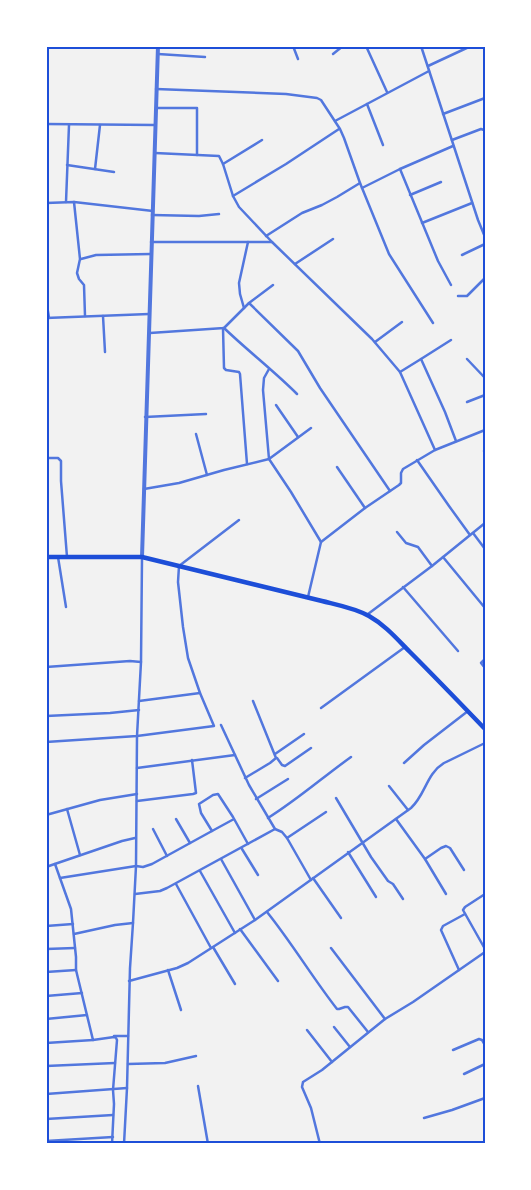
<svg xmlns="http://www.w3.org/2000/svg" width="531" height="1190" font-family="'Source Serif 4',serif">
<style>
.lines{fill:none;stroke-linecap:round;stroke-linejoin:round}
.minor{stroke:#5277de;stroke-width:2.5}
.tertiary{stroke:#5277de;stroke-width:4}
.trunk{stroke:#1d4ed8;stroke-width:4.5}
.neatline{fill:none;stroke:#1d4ed8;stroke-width:2}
</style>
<rect width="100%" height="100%" fill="#f2f2f2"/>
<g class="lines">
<!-- minor -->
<g class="minor">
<polyline points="293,46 298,59"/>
<polyline points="366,46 387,92"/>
<polyline points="421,46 478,220 485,237"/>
<polyline points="158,54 205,57"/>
<polyline points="333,54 343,46"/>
<polyline points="428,66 471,46"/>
<polyline points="156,89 286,94 317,98 321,100 340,129 344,138 360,183 389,254 433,323"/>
<polyline points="367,104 383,145"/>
<polyline points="156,108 197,108 197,155"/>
<polyline points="443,114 485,98"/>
<polyline points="335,121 429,71"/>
<polyline points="46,124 155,125"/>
<polyline points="452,140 481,129 484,130 485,133"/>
<polyline points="155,153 219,156 223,164 233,196 239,207 272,242 372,339 400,372 435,450"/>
<polyline points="223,164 262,140"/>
<polyline points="67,165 114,172"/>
<polyline points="95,169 100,125"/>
<polyline points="400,169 438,261 451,285"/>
<polyline points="362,188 400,169 453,146"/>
<polyline points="410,195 441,182"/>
<polyline points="233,196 286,164 339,129"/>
<polyline points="66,202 69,125"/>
<polyline points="74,202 80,259 77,273 79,279 84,285 85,316"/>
<polyline points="46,203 74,202 153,211"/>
<polyline points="152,215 199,216 219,214"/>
<polyline points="422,223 472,203"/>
<polyline points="266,236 302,213 322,205 337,197 360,183"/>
<polyline points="151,242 272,242"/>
<polyline points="462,255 485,244"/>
<polyline points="81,259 96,255 151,254"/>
<polyline points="295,264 333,239"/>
<polyline points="458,296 467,296 485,278"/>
<polyline points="46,299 49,318"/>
<polyline points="249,303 298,351 320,388 390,491"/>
<polyline points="244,308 240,294 239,283 248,242"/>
<polyline points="103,316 105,352"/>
<polyline points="46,318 149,314"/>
<polyline points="223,328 224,368 226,370 239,372 240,374 247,464"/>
<path d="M224,328c24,23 50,43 73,66"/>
<polyline points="150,333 224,328 249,303 273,285"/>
<polyline points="451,340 421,359 445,412 456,441"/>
<polyline points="375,342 402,322"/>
<polyline points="467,359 485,378"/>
<polyline points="269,369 264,378 263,390 269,459 291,492 321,542"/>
<polyline points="400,372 421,359"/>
<polyline points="467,402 485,395"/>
<polyline points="276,405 298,437"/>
<polyline points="145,417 206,414"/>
<polyline points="196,434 207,475"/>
<polyline points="484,451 485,452"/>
<polyline points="46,458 58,458 61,461 61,481 67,557"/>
<polyline points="417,460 449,506 470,535"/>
<polyline points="337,467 365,508"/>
<polyline points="144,489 179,483 224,470 269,459 311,428"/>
<polyline points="397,532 406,543 418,547 432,566"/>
<polyline points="473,533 485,549"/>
<polyline points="58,557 66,607"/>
<polyline points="443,557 485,608"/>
<polyline points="403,587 458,651"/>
<polyline points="308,597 321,542 365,508 399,485 401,483 401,473 403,469 435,450 485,430"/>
<polyline points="368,614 432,566 485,523"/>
<polyline points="485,659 481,663 485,668"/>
<polyline points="46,667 130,661 141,662"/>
<polyline points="139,701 200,693"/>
<polyline points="321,708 405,647"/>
<polyline points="46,716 110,713 139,710"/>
<polyline points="221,725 249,785 275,829 282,832 287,838 311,880"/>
<polyline points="46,742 137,736 214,726 200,693 188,658 183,627 178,582 179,566 239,520"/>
<polyline points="275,754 304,734"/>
<polyline points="277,758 282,765 285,766 311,748"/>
<polyline points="404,763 424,745 468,711"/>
<polyline points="137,768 235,755"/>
<polyline points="245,778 270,763 276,758 253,701"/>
<polyline points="389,786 408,810"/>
<polyline points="336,798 371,857 388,881 393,884 403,899"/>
<polyline points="256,799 288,779"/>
<polyline points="137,801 193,794 196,793 192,760"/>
<polyline points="67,809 80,855"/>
<polyline points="46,815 100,800 137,794"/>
<path d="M268,818c29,-18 55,-41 83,-61"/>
<polyline points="176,819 190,843"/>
<polyline points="234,819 212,831 201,813 199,804 213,795 218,794 233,817 248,844"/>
<polyline points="396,819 425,859 446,894"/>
<polyline points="153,829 167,856"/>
<polyline points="287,838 326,812"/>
<polyline points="242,849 258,875"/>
<polyline points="348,852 376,897"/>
<polyline points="221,859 255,920"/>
<polyline points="425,859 441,848 446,846 450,848 464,870"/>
<polyline points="55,864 71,909 76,957 76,970 93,1040 114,1037 116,1038 117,1040 113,1090 114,1104 112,1144"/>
<polyline points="46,867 122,841 135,838"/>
<polyline points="200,871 235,933"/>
<polyline points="60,878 136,866 143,867 152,864 212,831"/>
<polyline points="313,878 341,918"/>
<polyline points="176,884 211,948"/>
<polyline points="135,894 160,891 167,888 275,829"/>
<polyline points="485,894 465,907 463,910 485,949"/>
<path d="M267,912c25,31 45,65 70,97h2l6,-2h3l20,25"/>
<polyline points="46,926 73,924"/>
<polyline points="240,929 278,981"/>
<polyline points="74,934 115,925 133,923"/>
<polyline points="213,947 235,984"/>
<polyline points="331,948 385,1019"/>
<polyline points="46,949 75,948"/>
<polyline points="168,970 181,1010"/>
<polyline points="459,970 441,930 443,926 465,914"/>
<polyline points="46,972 76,970"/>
<path d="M129,981l48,-13 11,-5 67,-43 156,-112c15,-14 15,-34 33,-45l41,-20"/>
<polyline points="46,996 82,993"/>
<polyline points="46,1019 87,1015"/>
<polyline points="334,1027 350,1047"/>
<polyline points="307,1030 332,1062"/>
<polyline points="114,1036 128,1036"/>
<polyline points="46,1043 93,1040"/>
<polyline points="453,1050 479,1039 482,1040 485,1045"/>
<polyline points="128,1064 165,1063 196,1056"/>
<polyline points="46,1066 115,1063"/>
<polyline points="464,1074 485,1064"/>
<polyline points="198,1086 208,1144"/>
<polyline points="46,1094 127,1088"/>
<polyline points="424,1118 452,1110 485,1098"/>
<polyline points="46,1119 113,1115"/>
<polyline points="46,1141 113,1137"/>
<polyline points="124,1144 127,1088 130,968 133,923 136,866 137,736 141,662 142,558"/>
<polyline points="320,1144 311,1108 302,1087 303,1082 322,1070 385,1019 413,1002 485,952"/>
</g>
<!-- tertiary -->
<polyline class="tertiary" points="142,557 158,46"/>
<!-- trunk -->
<path class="trunk" d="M46,557h96l180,44c16,4 33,7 47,15 16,9 28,23 41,36 25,25 50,51 75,77"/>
</g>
<!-- border -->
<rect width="531" height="1190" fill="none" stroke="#ffffff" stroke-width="95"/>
<rect x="48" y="48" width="436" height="1094" class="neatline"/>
</svg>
